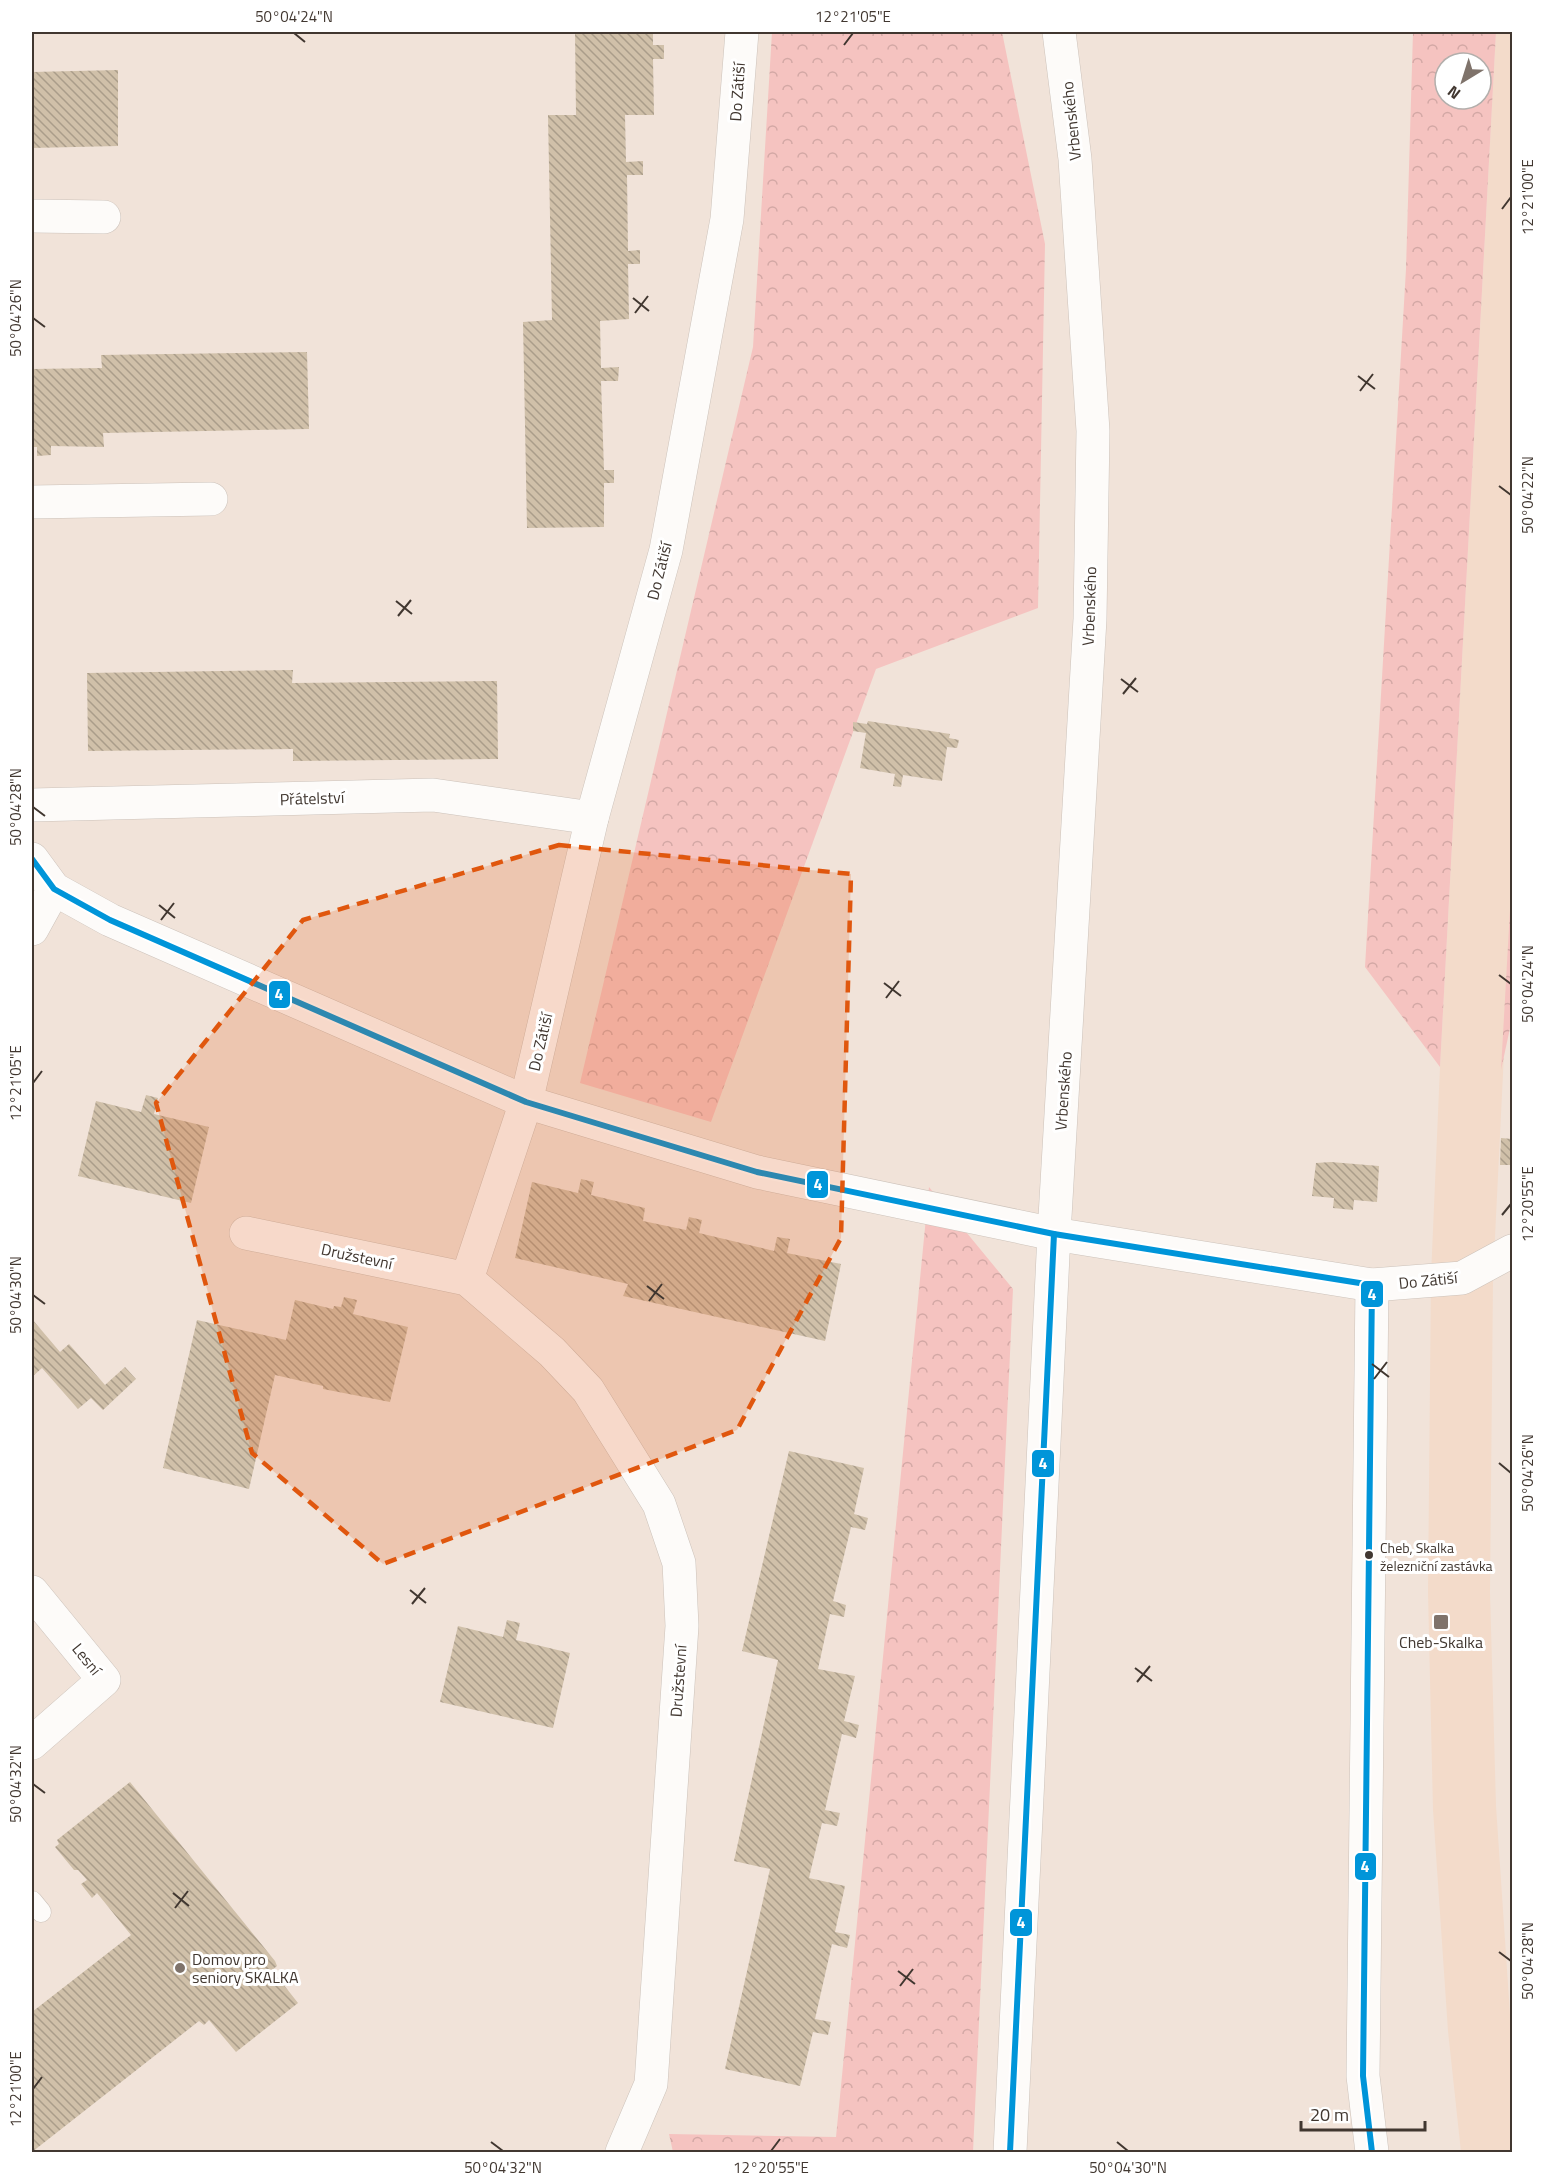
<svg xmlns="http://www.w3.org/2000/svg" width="1544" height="2184" font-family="'Titillium Web',sans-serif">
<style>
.built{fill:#f3dbca}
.forest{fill:url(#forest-crowns);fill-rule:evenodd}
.building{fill:url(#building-back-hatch)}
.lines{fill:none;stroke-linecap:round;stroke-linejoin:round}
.lane-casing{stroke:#ccc2ba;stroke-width:21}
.street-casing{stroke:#ccc2ba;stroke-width:34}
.secondary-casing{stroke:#ccc2ba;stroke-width:34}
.lane{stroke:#fdfbf9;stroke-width:20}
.street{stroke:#fdfbf9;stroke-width:33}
.secondary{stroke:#fdfbf9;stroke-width:33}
.bus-1-casing{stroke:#fff;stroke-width:10}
.bus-1{stroke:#0095d9;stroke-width:6}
.marked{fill:#e0570e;fill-opacity:0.2;stroke:#e0570e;stroke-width:4.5;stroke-dasharray:12 8;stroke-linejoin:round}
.ticks{fill:none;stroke:#413730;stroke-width:2}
.bus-dot{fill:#413730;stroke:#fff;stroke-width:2}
.poi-dot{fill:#7f736b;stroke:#fff;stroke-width:2}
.labels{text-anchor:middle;stroke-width:6;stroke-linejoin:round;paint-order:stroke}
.bus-label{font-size:14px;fill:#413730;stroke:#fff;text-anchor:start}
.street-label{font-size:16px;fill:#413730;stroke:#fff}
.poi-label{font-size:16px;fill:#413730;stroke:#fff}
.line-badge{stroke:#fff;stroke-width:2}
.badge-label{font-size:16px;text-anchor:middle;font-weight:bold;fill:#fff}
.neatline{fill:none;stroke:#413730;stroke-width:2}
.ticks-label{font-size:15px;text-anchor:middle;fill:#413730}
</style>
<defs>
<pattern id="forest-crowns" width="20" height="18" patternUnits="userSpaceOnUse" patternTransform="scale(1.5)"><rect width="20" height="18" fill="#f5c3c0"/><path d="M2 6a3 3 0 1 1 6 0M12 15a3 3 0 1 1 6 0" fill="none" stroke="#d3a8a5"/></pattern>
<pattern id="building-back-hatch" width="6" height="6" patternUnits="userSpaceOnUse" patternTransform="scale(1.5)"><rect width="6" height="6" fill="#d0c0a9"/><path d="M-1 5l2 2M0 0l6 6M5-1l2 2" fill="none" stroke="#aa9d8a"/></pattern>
</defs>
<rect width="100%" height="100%" fill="#f1e3d9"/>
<!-- built -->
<polygon class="built" points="1496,32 1512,32 1512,890 1493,1278 1490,1592 1496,1806 1512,2044 1512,2152 1461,2152 1448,2031 1433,1810 1428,1592 1431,1276 1440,1067"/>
<!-- forest -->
<g class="forest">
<polygon points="772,32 1002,32 1045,244 1038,608 876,669 711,1122 580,1083 753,347"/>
<path d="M1413,32h83l-56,1035 -75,-100 41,-698zM1445,63h36v36h-36z"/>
<polygon points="1512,874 1512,1019 1501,1070"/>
<polygon points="929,1187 1013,1289 973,2152 673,2152 669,2134 836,2137"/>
</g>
<!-- building -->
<g class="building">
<polygon points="575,32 653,32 653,45 664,45 664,59 653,59 654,115 625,115 626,162 643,161 643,175 627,175 628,251 640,250 640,264 628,264 629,319 600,321 601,368 619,367 618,381 601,381 604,470 614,470 614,483 604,483 604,527 527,528 523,322 552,320 548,115 576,115"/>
<polygon points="118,70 118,146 32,148 32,72"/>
<polygon points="307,352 309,429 103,433 104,447 51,446 51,455 37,456 37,447 32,447 32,369 102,368 101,355"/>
<polygon points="293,670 292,683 497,681 498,759 293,761 293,749 88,751 87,673"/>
<polygon points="868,721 950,734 949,738 959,740 957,748 947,747 942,781 903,775 901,787 893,786 895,774 860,768 866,733 853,731 853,722 867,724"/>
<polygon points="146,1095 158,1098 154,1114 209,1127 191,1203 78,1176 96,1101 141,1112"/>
<polygon points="1501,1138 1512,1139 1512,1165 1500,1165"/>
<polygon points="1331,1162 1379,1166 1377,1202 1354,1200 1353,1210 1333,1208 1334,1198 1312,1196 1316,1163"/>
<polygon points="581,1179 594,1182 591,1195 645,1208 643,1221 686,1230 689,1217 702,1220 699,1233 774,1251 777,1237 790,1239 787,1253 841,1264 825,1341 623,1296 628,1284 515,1258 532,1182 578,1193"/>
<polygon points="344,1297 357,1300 353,1314 408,1327 390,1402 323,1389 323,1386 275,1375 249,1489 163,1468 197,1320 286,1340 295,1300 333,1309 334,1306 341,1307"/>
<polygon points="32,1319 60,1352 69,1344 105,1385 125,1367 136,1379 103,1410 91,1398 78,1409 42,1368 32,1377"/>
<polygon points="789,1451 864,1468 854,1514 868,1518 865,1530 851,1527 833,1601 846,1605 844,1617 830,1614 818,1669 855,1676 844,1721 859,1725 856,1738 842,1734 825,1810 840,1813 837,1826 822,1823 809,1878 845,1886 835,1932 850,1935 847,1948 832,1944 815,2019 831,2022 828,2035 813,2032 800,2086 725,2069 770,1869 734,1861 778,1660 742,1651"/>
<polygon points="507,1620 520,1623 516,1640 570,1653 553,1728 440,1702 458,1626 503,1637"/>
<polygon points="130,1782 275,1961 277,1966 272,1970 298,2003 236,2052 209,2020 204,2025 199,2021 32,2152 32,2012 131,1935 97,1893 92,1898 81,1884 87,1880 78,1870 74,1870 55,1847 59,1844 57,1840"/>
</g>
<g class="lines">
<defs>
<polyline id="lane" points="32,1901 41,1912"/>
<g id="street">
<polyline points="32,216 104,217"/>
<polyline points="32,502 211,499"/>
<polyline points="32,805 433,795 592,818"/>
<polyline points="32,929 54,889"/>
<polyline points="246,1233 467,1279 552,1352 588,1390 659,1504 679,1563 682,1626 651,2084 622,2152"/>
<polyline points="1054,1234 1372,1285 1462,1278 1512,1251"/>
<polyline points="467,1279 526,1102 592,818 666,550 727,219 742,32"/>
<polyline points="32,1592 104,1680 32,1743"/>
<polyline points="1372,2152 1363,2076 1372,1285"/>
</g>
<g id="secondary">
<polyline points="32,859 54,889 110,920 526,1102 757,1172 1054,1234"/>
<polyline points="1010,2152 1054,1234 1090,619 1093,431 1075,159 1059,32"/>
</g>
</defs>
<!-- lane casing -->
<use href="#lane" class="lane-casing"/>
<!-- street casing -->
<use href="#street" class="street-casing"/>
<!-- secondary casing -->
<use href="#secondary" class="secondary-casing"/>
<!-- lane -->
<use href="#lane" class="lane"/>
<!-- street -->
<use href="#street" class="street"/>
<!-- secondary -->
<use href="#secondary" class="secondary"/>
<defs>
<g id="bus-1">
<polyline points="32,859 54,889 110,920 526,1102 757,1172 1054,1234 1372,1285 1363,2076 1372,2152"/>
<polyline points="1010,2152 1054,1234"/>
</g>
</defs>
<!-- bus-1 casing -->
<use href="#bus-1" class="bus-1-casing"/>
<!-- bus-1 -->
<use href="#bus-1" class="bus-1"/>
</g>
<!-- marked area -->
<path class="marked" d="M559,845l292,29 -10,364 -104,192 -354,134 -131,-111 -96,-350 147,-183z"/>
<!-- ticks -->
<path class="ticks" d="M294,33l11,9M844,45l9,-12M1502,209l9,-12M633,298l16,13M635,313l13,-17M33,318l12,9M1358,376l17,13M1360,391l13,-17M1499,486l12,9M396,601l16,13M398,616l13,-16M1121,679l17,13M1123,694l13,-16M33,807l12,9M159,905l16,13M161,920l13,-17M1499,975l12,9M884,983l17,13M886,998l13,-17M33,1083l9,-12M1502,1215l9,-11M647,1286l17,13M33,1295l12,9M649,1301l13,-17M1372,1364l17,13M1374,1379l13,-17M1499,1463l12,10M410,1590l16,13M412,1604l13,-16M1135,1668l17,13M1137,1682l13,-16M33,1784l12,9M173,1893l16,13M175,1908l13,-17M1499,1952l12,9M898,1971l17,13M900,1986l13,-17M33,2089l9,-12M491,2142l12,9M1117,2142l11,9M771,2151l9,-12"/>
<!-- markers -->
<circle class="bus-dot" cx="1369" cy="1555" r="5"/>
<g class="poi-dot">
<rect x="1433" y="1614" width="16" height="16" rx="3"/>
<circle cx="180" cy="1968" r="6"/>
</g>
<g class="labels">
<!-- bus labels -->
<g class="bus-label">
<text x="1380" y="1553">Cheb, Skalka<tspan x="1380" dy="18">železniční zastávka</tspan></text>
</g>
<!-- street labels -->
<g class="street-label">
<text transform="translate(737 92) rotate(-86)" y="6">Do Zátiší</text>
<text transform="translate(1071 121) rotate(-96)" y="6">Vrbenského</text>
<text transform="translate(659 571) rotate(-76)" y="6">Do Zátiší</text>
<text transform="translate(1089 606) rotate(-88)" y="6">Vrbenského</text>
<text transform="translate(312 798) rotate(-2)" y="6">Přátelství</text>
<text transform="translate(540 1042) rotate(-77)" y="6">Do Zátiší</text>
<text transform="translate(1063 1091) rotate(-86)" y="6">Vrbenského</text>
<text transform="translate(357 1256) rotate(12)" y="6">Družstevní</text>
<text transform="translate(1428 1280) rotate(-6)" y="6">Do Zátiší</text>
<text transform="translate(87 1659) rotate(51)" y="6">Lesní</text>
<text transform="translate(678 1681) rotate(-86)" y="6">Družstevní</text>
</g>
<!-- poi labels -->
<g class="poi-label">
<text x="1441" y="1648">Cheb-Skalka</text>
<text x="192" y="1965" text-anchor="start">Domov pro<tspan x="192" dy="18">seniory SKALKA</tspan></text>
</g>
</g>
<g class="line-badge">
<rect x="268" y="980" width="23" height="29" rx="6" fill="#0095d9"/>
<rect x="806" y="1170" width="23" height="29" rx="6" fill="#0095d9"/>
<rect x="1360" y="1280" width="24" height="28" rx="6" fill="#0095d9"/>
<rect x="1031" y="1449" width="24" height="29" rx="6" fill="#0095d9"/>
<rect x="1354" y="1852" width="23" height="29" rx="6" fill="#0095d9"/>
<rect x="1009" y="1908" width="24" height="29" rx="6" fill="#0095d9"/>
</g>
<g class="badge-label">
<text x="279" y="1000">4</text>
<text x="818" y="1190">4</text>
<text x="1372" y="1300">4</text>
<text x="1043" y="1469">4</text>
<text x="1365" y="1872">4</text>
<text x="1021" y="1928">4</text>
</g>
<!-- border -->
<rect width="1544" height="2184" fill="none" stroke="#ffffff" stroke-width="66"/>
<!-- north arrow -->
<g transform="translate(1463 81) rotate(218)"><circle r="28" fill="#ffffff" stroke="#b3afac" stroke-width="1.5"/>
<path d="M0-4.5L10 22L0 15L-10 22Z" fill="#7f736b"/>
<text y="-9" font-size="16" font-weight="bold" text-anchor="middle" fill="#413730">N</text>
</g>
<!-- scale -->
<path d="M1301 2121v9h124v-9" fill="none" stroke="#413730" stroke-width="3"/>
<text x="1310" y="2121" font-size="18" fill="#413730" stroke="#ffffff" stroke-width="4.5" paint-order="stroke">20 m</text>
<rect x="33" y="33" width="1478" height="2118" class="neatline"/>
<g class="ticks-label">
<text x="294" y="22">50°04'24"N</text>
<text x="853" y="22">12°21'05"E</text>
<text transform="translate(1528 197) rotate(-90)" y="5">12°21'00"E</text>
<text transform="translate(16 318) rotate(-90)" y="5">50°04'26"N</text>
<text transform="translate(1528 495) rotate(-90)" y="5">50°04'22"N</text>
<text transform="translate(16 807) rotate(-90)" y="5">50°04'28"N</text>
<text transform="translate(1528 984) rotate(-90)" y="5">50°04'24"N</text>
<text transform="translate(16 1083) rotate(-90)" y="5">12°21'05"E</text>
<text transform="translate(1528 1204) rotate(-90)" y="5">12°20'55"E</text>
<text transform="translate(16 1295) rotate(-90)" y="5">50°04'30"N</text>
<text transform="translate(1528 1473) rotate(-90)" y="5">50°04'26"N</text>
<text transform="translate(16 1784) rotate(-90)" y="5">50°04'32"N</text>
<text transform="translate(1528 1961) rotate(-90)" y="5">50°04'28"N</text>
<text transform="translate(16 2089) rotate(-90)" y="5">12°21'00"E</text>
<text x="503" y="2173">50°04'32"N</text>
<text x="771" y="2173">12°20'55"E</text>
<text x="1128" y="2173">50°04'30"N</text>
</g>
</svg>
